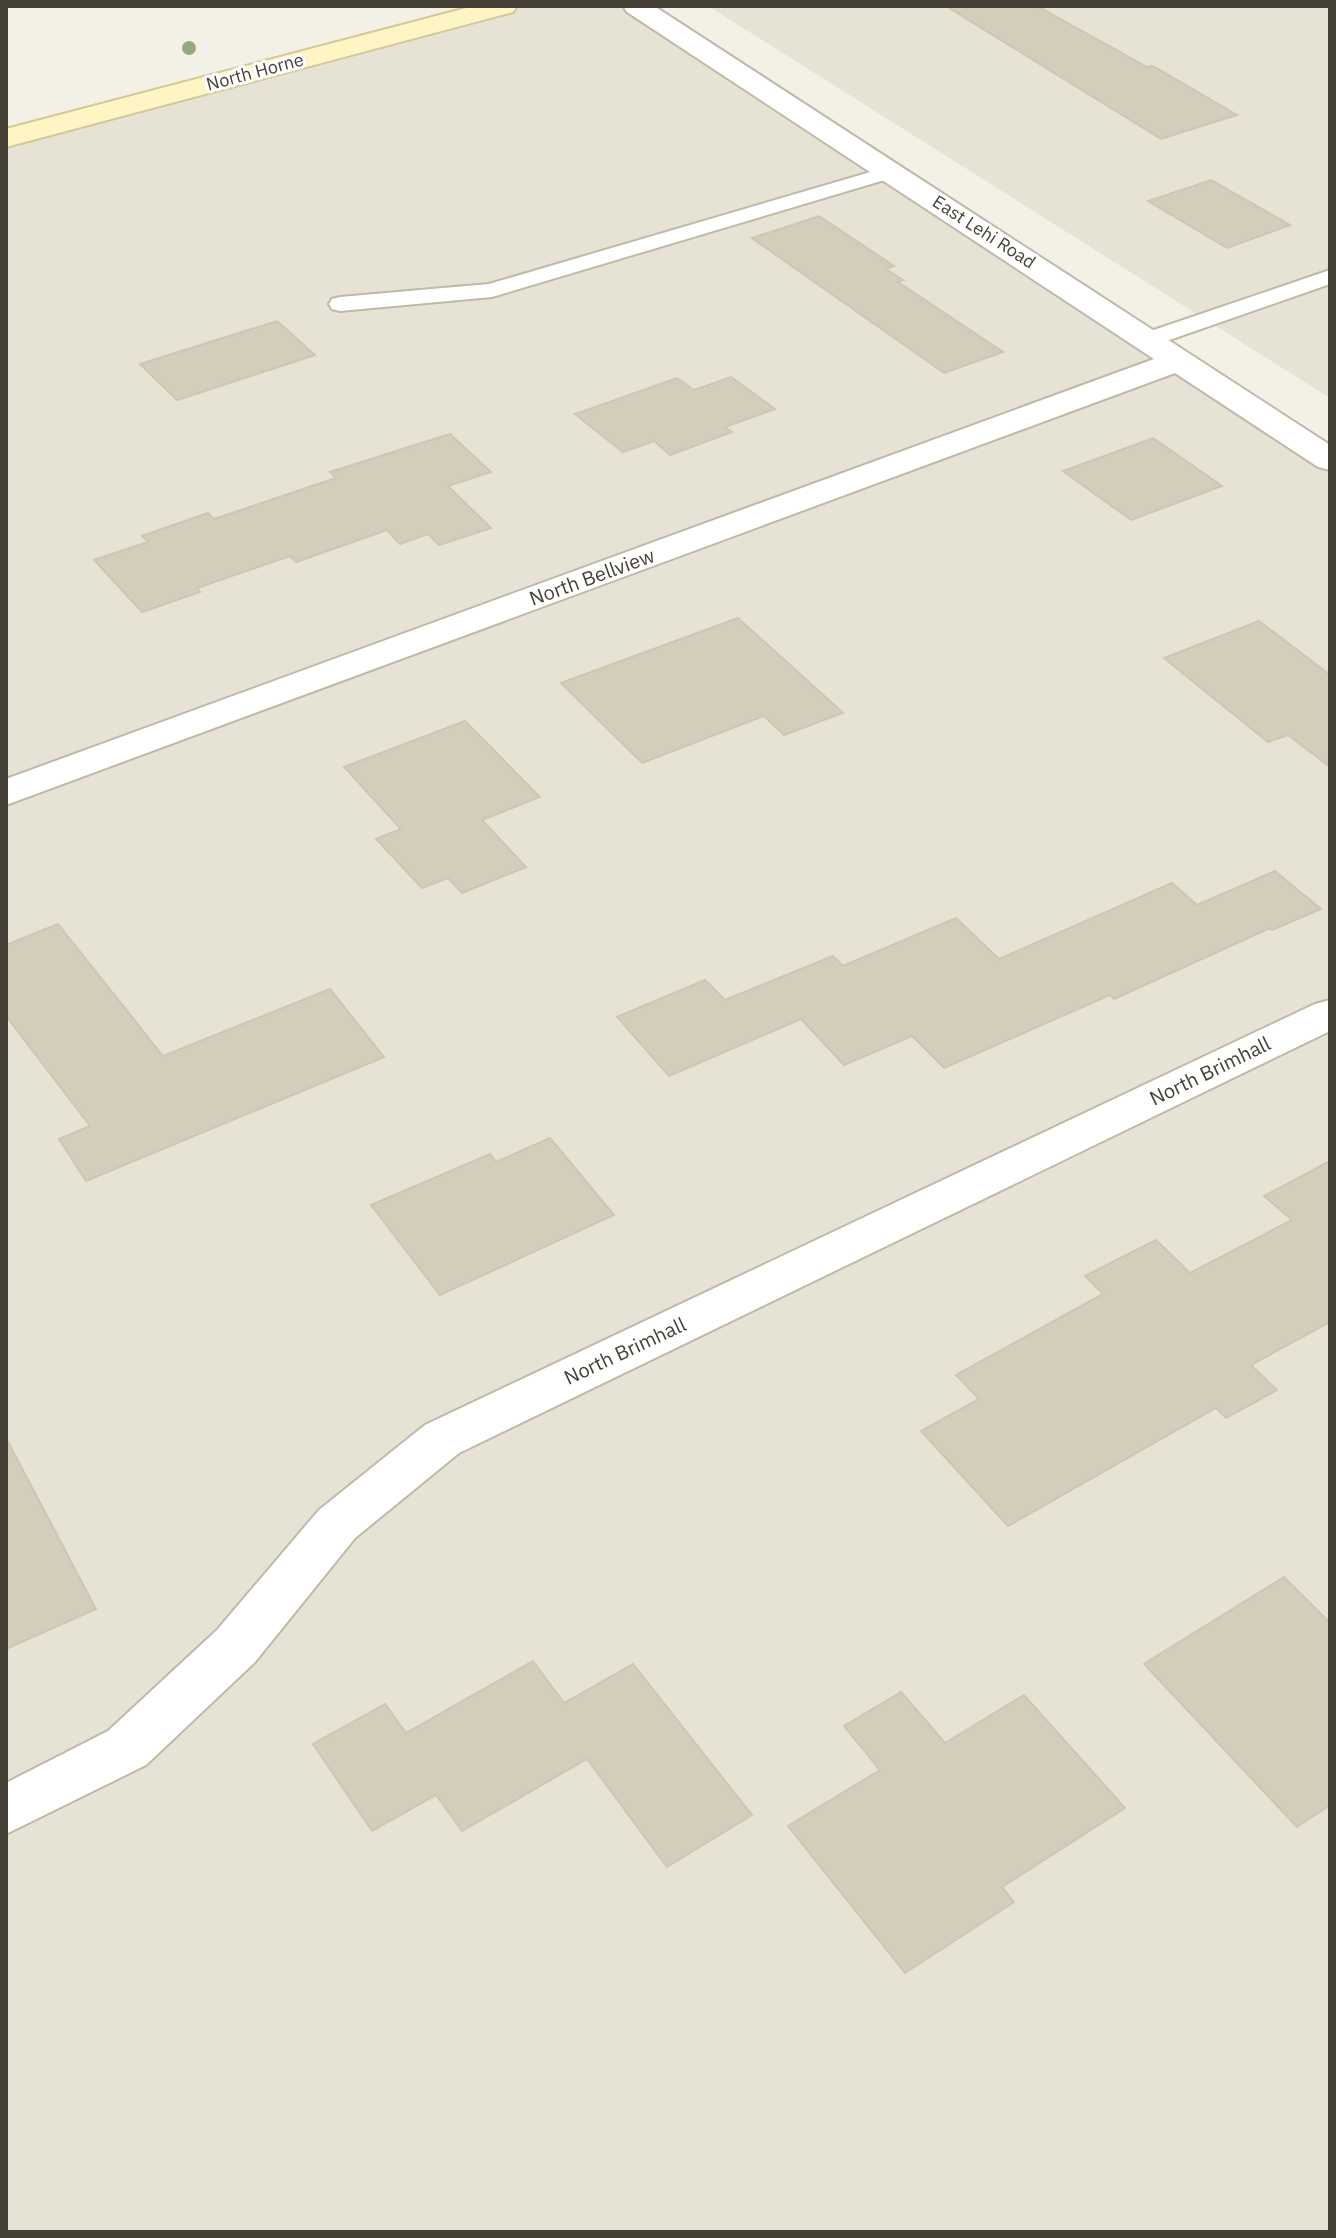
<svg xmlns="http://www.w3.org/2000/svg" width="1336" height="2238" font-family="'IBM Plex Sans',sans-serif">
<style>
.residential{fill:#e7e3d4}
.building{fill:#d5cdbc;stroke:#cfc6af;stroke-width:2}
.lines{fill:none;stroke-linecap:round;stroke-linejoin:round}
.lane-casing{stroke:#beb9a9;stroke-width:4}
.street-casing{stroke:#beb9a9;stroke-width:4}
.secondary-casing{stroke:#d3c897;stroke-width:4}
.lane{fill:#fff;fill-rule:evenodd}
.street{fill:#fff;fill-rule:evenodd}
.secondary{fill:#fef5c5;fill-rule:evenodd}
.tree{fill:#91ad7e}
.labels{text-anchor:middle;stroke-width:6;stroke-linejoin:round;paint-order:stroke}
.far-street-label{font-size:18px;fill:#464136;stroke:#fff}
.street-label{font-size:20px;fill:#464136;stroke:#fff}
</style>
<rect width="100%" height="100%" fill="#f3f0e6"/>
<!-- residential -->
<g class="residential">
<polygon points="504,6 636,6 1330,460 1330,2232 6,2232 6,138"/>
<polygon points="708,6 1330,6 1330,398"/>
</g>
<!-- building -->
<g class="building">
<polygon points="946,6 1037,6 1147,67 1153,66 1237,115 1161,139"/>
<polygon points="1211,180 1290,225 1227,248 1148,201"/>
<polygon points="819,216 894,266 886,269 903,280 898,282 1003,352 944,373 752,238"/>
<polygon points="277,321 315,355 177,400 140,364"/>
<polygon points="731,377 775,409 725,427 732,432 670,455 654,441 623,452 575,414 677,378 694,390"/>
<polygon points="450,434 491,472 448,486 491,528 439,545 428,534 400,544 387,530 296,562 290,556 197,588 200,592 142,612 94,560 148,542 142,536 208,513 214,519 336,478 330,472"/>
<polygon points="1153,438 1222,486 1131,520 1063,471"/>
<polygon points="738,618 843,713 784,735 764,716 642,763 561,683"/>
<polygon points="1259,621 1330,675 1330,767 1288,735 1268,742 1164,658"/>
<polygon points="465,721 540,797 482,820 526,867 462,893 448,878 422,888 376,839 401,829 344,767"/>
<polygon points="1275,871 1321,909 1272,930 1270,928 1114,999 1110,995 944,1068 912,1036 844,1065 801,1019 669,1076 617,1017 705,980 725,1000 833,956 843,966 956,918 999,959 1172,883 1197,905"/>
<polygon points="58,924 163,1056 330,989 384,1057 86,1181 59,1139 90,1126 6,1016 6,945"/>
<polygon points="550,1138 614,1215 440,1295 371,1205 490,1154 496,1162"/>
<polygon points="1330,1161 1330,1322 1251,1365 1277,1390 1226,1418 1216,1408 1008,1526 921,1431 979,1399 956,1375 1103,1294 1085,1276 1156,1240 1190,1273 1292,1220 1264,1196"/>
<polygon points="6,1438 96,1609 6,1649"/>
<polygon points="1284,1577 1330,1623 1330,1805 1297,1827 1144,1664"/>
<polygon points="533,1661 564,1703 633,1664 752,1815 667,1867 587,1759 462,1831 436,1795 372,1831 313,1744 385,1704 406,1733"/>
<polygon points="901,1692 945,1743 1024,1695 1125,1808 1002,1887 1014,1902 905,1973 788,1826 880,1770 844,1726"/>
</g>
<g class="lines">
<defs>
<g id="lane">
<polygon points="891,166 902,172 898,176 492,297 340,311 332,309 329,304 332,299 340,297 489,284"/>
<polygon points="1330,270 1330,284 1155,345 1139,345 1136,340 1139,335"/>
</g>
<g id="street">
<polygon points="623,6 654,6 1330,445 1330,470 1318,467 1175,373 6,805 6,779 1154,359 627,12"/>
<polygon points="1330,1000 1330,1031 459,1453 355,1538 255,1662 146,1765 6,1834 6,1783 108,1731 217,1630 319,1510 425,1425 1315,1004"/>
</g>
<polygon id="secondary" points="474,6 517,6 513,12 6,147 6,129"/>
</defs>
<!-- lane casing -->
<use href="#lane" class="lane-casing"/>
<!-- street casing -->
<use href="#street" class="street-casing"/>
<!-- secondary casing -->
<use href="#secondary" class="secondary-casing"/>
<!-- lane -->
<use href="#lane" class="lane"/>
<!-- street -->
<use href="#street" class="street"/>
<!-- secondary -->
<use href="#secondary" class="secondary"/>
</g>
<!-- trees -->
<circle class="tree" cx="189" cy="48" r="7"/>
<g class="labels">
<!-- far-street labels -->
<g class="far-street-label">
<text transform="translate(255 72) rotate(-15)" y="6">North Horne</text>
<text transform="translate(984 232) rotate(33)" y="6">East Lehi Road</text>
</g>
<!-- street labels -->
<g class="street-label">
<text transform="translate(592 577) rotate(-20)" y="7">North Bellview</text>
<text transform="translate(1210 1071) rotate(-26)" y="7">North Brimhall</text>
<text transform="translate(625 1351) rotate(-25)" y="7">North Brimhall</text>
</g>
</g>
<!-- border -->
<rect width="1336" height="2238" fill="none" stroke="#464136" stroke-width="16"/>
</svg>
